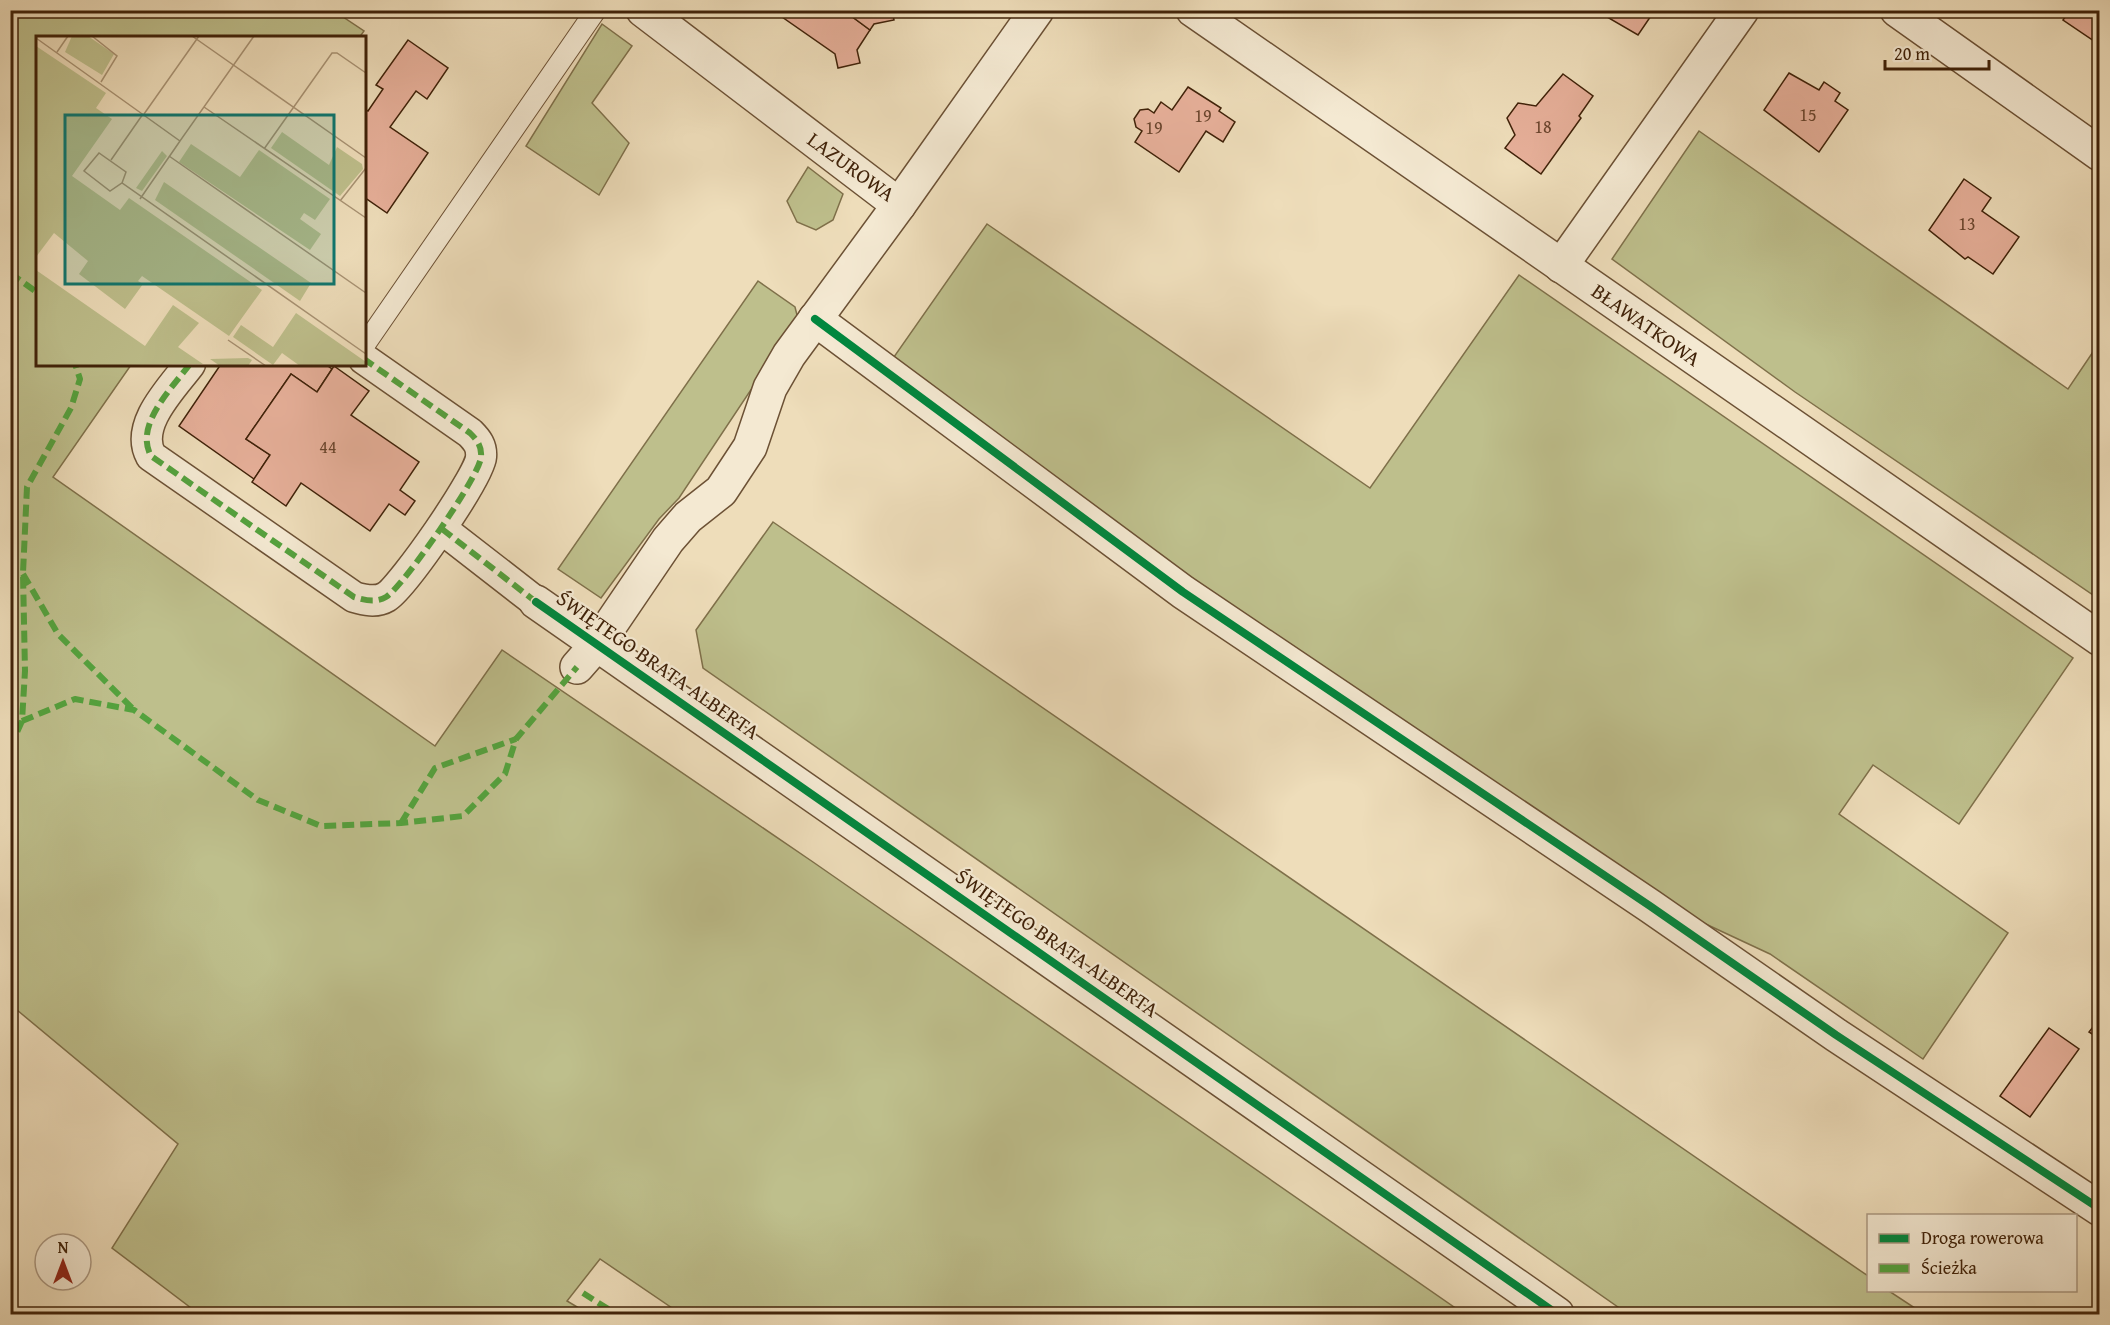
<svg xmlns="http://www.w3.org/2000/svg" width="2110" height="1325" font-family="'Gentium Book Plus',serif">
<style>
.green{fill:#bebf8c;stroke:#7f704a;stroke-width:1.5}
.building{fill:#e6af99;stroke:#402209;stroke-width:1.5}
.lines{fill:none;stroke-linecap:round;stroke-linejoin:round}
.service-casing{stroke:#6c5135;stroke-width:22}
.pedestrian-casing{stroke:#6c5135;stroke-width:33}
.minor-casing{stroke:#6c5135;stroke-width:36}
.service{stroke:#f4e9d2;stroke-width:20}
.pedestrian{stroke:#f4e9d2;stroke-width:30}
.minor{stroke:#f4e9d2;stroke-width:33}
.quiet{stroke:#54a23e;stroke-width:6;stroke-dasharray:12 6;stroke-linecap:butt}
.cycleway-casing{stroke:#f4e9d2;stroke-width:11}
.cycleway{stroke:#00873e;stroke-width:8}
.labels{text-anchor:middle;stroke-width:4.5;stroke-linejoin:round;paint-order:stroke}
.number-label{font-size:18px;fill:#6a452d}
.street-label{font-size:21px;fill:#402209;stroke:#f4e9d2}
.inset-road{fill:none;stroke:#a89273;stroke-width:1.5}
.view{fill:#0f766e;fill-opacity:0.15;stroke:#0f766e;stroke-width:3}
.inset-edge{fill:none;stroke:#402209;stroke-width:3}
</style>
<rect width="100%" height="100%" fill="#eeddba"/>
<filter id="stains"><feTurbulence type="fractalNoise" baseFrequency=".00333" numOctaves="4"/><feColorMatrix values="0 0 0 0 .2 0 0 0 0 .09 0 0 0 0 .02 0 0 0 .5 -.17"/></filter>
<radialGradient id="worn" r=".72"><stop offset=".6" stop-color="#630" stop-opacity="0"/><stop offset="1" stop-color="#630" stop-opacity=".3"/></radialGradient>
<!-- green -->
<g class="green">
<polygon points="10,11 334,11 364,31 359,38 38,38 38,364 131,365 53,477 435,746 502,650 813,862 1464,1314 681,1314 600,1259 567,1301 589,1314 199,1314 112,1248 178,1144 11,1005"/>
<polygon points="602,24 632,46 592,103 629,143 599,195 526,146"/>
<polygon points="1699,131 2068,389 2099,343 2099,599 1795,392 1612,259"/>
<polygon points="808,167 843,194 833,220 816,230 797,222 787,201"/>
<polygon points="987,224 1370,488 1519,275 2073,658 1959,824 1873,765 1839,814 2008,933 1923,1059 1770,954 1695,919 1214,601 889,364"/>
<polygon points="758,281 795,307 798,319 679,498 659,519 601,598 558,569"/>
<polygon points="773,522 1868,1276 1868,1290 1889,1291 1924,1314 1628,1314 703,668 696,630"/>
</g>
<!-- building -->
<g class="building">
<polygon points="772,10 843,10 870,30 857,50 860,63 838,68 835,54"/>
<polygon points="843,10 892,10 894,20 874,24 870,30"/>
<polygon points="1603,10 1655,10 1638,35 1607,17"/>
<polygon points="2070,10 2100,10 2100,45 2063,20"/>
<polygon points="408,40 448,68 427,99 416,91 390,127 428,153 387,213 364,197 364,109 368,111 383,89 376,85"/>
<polygon points="1789,73 1819,90 1824,82 1840,93 1835,101 1848,110 1819,152 1764,110"/>
<polygon points="1563,74 1593,96 1579,116 1581,118 1541,174 1505,148 1515,135 1507,118 1518,103 1536,106"/>
<polygon points="1188,87 1221,108 1219,111 1235,122 1223,142 1206,131 1179,172 1135,142 1142,131 1136,127 1134,119 1140,110 1148,109 1154,113 1161,102 1172,110"/>
<polygon points="1964,179 1991,198 1982,211 2019,237 1993,274 1968,257 1965,259 1929,230"/>
<polygon points="221,364 325,364 332,369 317,392 291,374 246,439 270,455 254,479 179,426"/>
<polygon points="334,366 369,391 351,415 419,462 400,490 415,501 405,515 389,504 370,531 301,483 286,506 252,482 270,455 246,439 291,374 317,392"/>
<polygon points="2100,1018 2100,1039 2089,1032"/>
<polygon points="2049,1028 2079,1049 2030,1117 2000,1096"/>
</g>
<g class="lines">
<defs>
<polyline id="service" points="364,346 596,10"/>
<g id="pedestrian">
<path d="M190,364c-18,24 -56,61 -39,92l203,141c10,3 22,6 32,0 16,-9 94,-121 95,-140 1,-11 -4,-17 -11,-24l-106,-74"/>
<polyline points="442,529 536,602"/>
</g>
<g id="minor">
<polyline points="643,10 899,205 1037,10"/>
<polyline points="1193,10 2100,639"/>
<polyline points="1897,10 2100,154"/>
<polyline points="1561,266 1742,10"/>
<polyline points="815,319 1183,592 1650,906 1836,1035 2100,1209"/>
<polyline points="536,602 1557,1314"/>
<polyline points="577,667 598,643 668,540 688,517 721,491 750,447 770,388 789,355 899,205"/>
</g>
</defs>
<!-- service casing -->
<use href="#service" class="service-casing"/>
<!-- pedestrian casing -->
<use href="#pedestrian" class="pedestrian-casing"/>
<!-- minor casing -->
<use href="#minor" class="minor-casing"/>
<!-- service -->
<use href="#service" class="service"/>
<!-- pedestrian -->
<use href="#pedestrian" class="pedestrian"/>
<!-- minor -->
<use href="#minor" class="minor"/>
<!-- quiet -->
<g class="quiet">
<polyline points="10,273 38,293"/>
<path d="M190,364c-18,24 -56,61 -39,92l203,141c10,3 22,6 32,0 16,-9 94,-121 95,-140 1,-11 -4,-17 -11,-24l-106,-74"/>
<polyline points="442,529 536,602"/>
<polyline points="23,574 58,634 134,710"/>
<polyline points="22,721 75,699 134,710 258,800 321,826 401,823 463,816 505,774 516,739 577,667"/>
<polyline points="10,748 22,721 25,671 23,573 27,487 71,408 80,379 75,364"/>
<polyline points="401,823 435,768 516,739"/>
<polyline points="583,1293 616,1314"/>
</g>
<defs>
<g id="cycleway">
<polyline points="815,319 1183,592 1650,906 1836,1035 2100,1209"/>
<polyline points="536,602 1557,1314"/>
</g>
</defs>
<!-- cycleway casing -->
<use href="#cycleway" class="cycleway-casing"/>
<!-- cycleway -->
<use href="#cycleway" class="cycleway"/>
</g>
<g class="labels">
<!-- number labels -->
<g class="number-label">
<text x="1808" y="121">15</text>
<text x="1203" y="122">19</text>
<text x="1543" y="133">18</text>
<text x="1154" y="134">19</text>
<text x="1967" y="230">13</text>
<text x="328" y="453">44</text>
</g>
<!-- street labels -->
<g class="street-label">
<text transform="translate(851 167) rotate(36)" y="7">LAZUROWA</text>
<text transform="translate(1646 325) rotate(35)" y="7">BŁAWATKOWA</text>
<text transform="translate(658 665) rotate(35)" y="7">ŚWIĘTEGO BRATA ALBERTA</text>
<text transform="translate(1057 943) rotate(35)" y="7">ŚWIĘTEGO BRATA ALBERTA</text>
</g>
</g>
<!-- overview -->
<g transform="translate(36 36)">
<rect width="330" height="330" fill="#eeddba"/>
<path d="M36,0h16l26,18 -12,21 -37,-23zM0,10l70,47 -10,15 16,11 -40,57 48,34 9,-12 133,92 -33,46 -87,-60 -4,5 5,3 -18,25 -46,-35 9,-13 -34,-28 -18,24zM246,96l47,33 8,-18 25,17 1,5 -23,27 -69,-48zM155,108l49,33 19,-27 71,49 -15,21 -11,-7 -4,6 21,15 -11,16 -131,-88zM126,115l5,5 -25,35 -6,-3zM128,146l147,101 -11,18 -145,-101zM0,234l109,76 28,-41 26,18 -21,24 25,17 -164,2 -3,-2zM260,277l70,49v4h-66l-18,-13 -9,12 -40,-28 8,-12 32,22zM212,322l4,2 -4,6h-28l-10,-7z" fill="#bebf8c"/>
<path class="inset-road" d="M56,0l25,20 -16,26M156,0l174,122M0,2l144,103 74,-105M21,16l11,-16M168,71l162,111M108,78l55,-78M228,113l68,-96h5l29,20M133,120l197,137M75,124l32,-46M86,147l4,-11 -27,-19 -15,18 26,20 12,-8 244,171M104,163l40,-58M304,165l26,-33M192,304l38,26"/>
<path class="view" d="M29,79h269v169h-269z"/>
<rect width="330" height="330" class="inset-edge"/>
</g>
<!-- margin -->
<rect width="2110" height="1325" fill="none" stroke="#eeddba" stroke-width="36"/>
<rect x="12" y="12" width="2086" height="1301" fill="none" stroke="#402209" stroke-width="3"/>
<rect x="18" y="18" width="2074" height="1289" fill="none" stroke="#402209" stroke-width="1.5"/>
<!-- legend -->
<rect x="1867" y="1214" width="210" height="78" fill="#f4e9d2" stroke="#ac9982" stroke-width="1.5"/>
<rect x="1879" y="1234" width="30" height="9" fill="#00873e" stroke="#ac9982" stroke-width="1.5"/>
<text x="1921" y="1244" font-size="18" fill="#402209">Droga rowerowa</text>
<rect x="1879" y="1264" width="30" height="9" fill="#54a23e" stroke="#ac9982" stroke-width="1.5"/>
<text x="1921" y="1274" font-size="18" fill="#402209">Ścieżka</text>
<!-- north arrow -->
<g transform="translate(63 1262)"><circle r="28" fill="#f4e9d2" stroke="#ac9982" stroke-width="1.5"/>
<path d="M0-4.5L10 22L0 15L-10 22Z" fill="#8f2418"/>
<text y="-9" font-size="16" font-weight="bold" text-anchor="middle" fill="#402209">N</text>
</g>
<!-- scale -->
<path d="M1885 60v9h104v-9" fill="none" stroke="#402209" stroke-width="3"/>
<text x="1894" y="60" font-size="18" fill="#402209" stroke="#f4e9d2" stroke-width="4.5" paint-order="stroke">20 m</text>
<rect width="100%" height="100%" filter="url(#stains)"/>
<rect width="100%" height="100%" fill="url(#worn)"/>
</svg>
